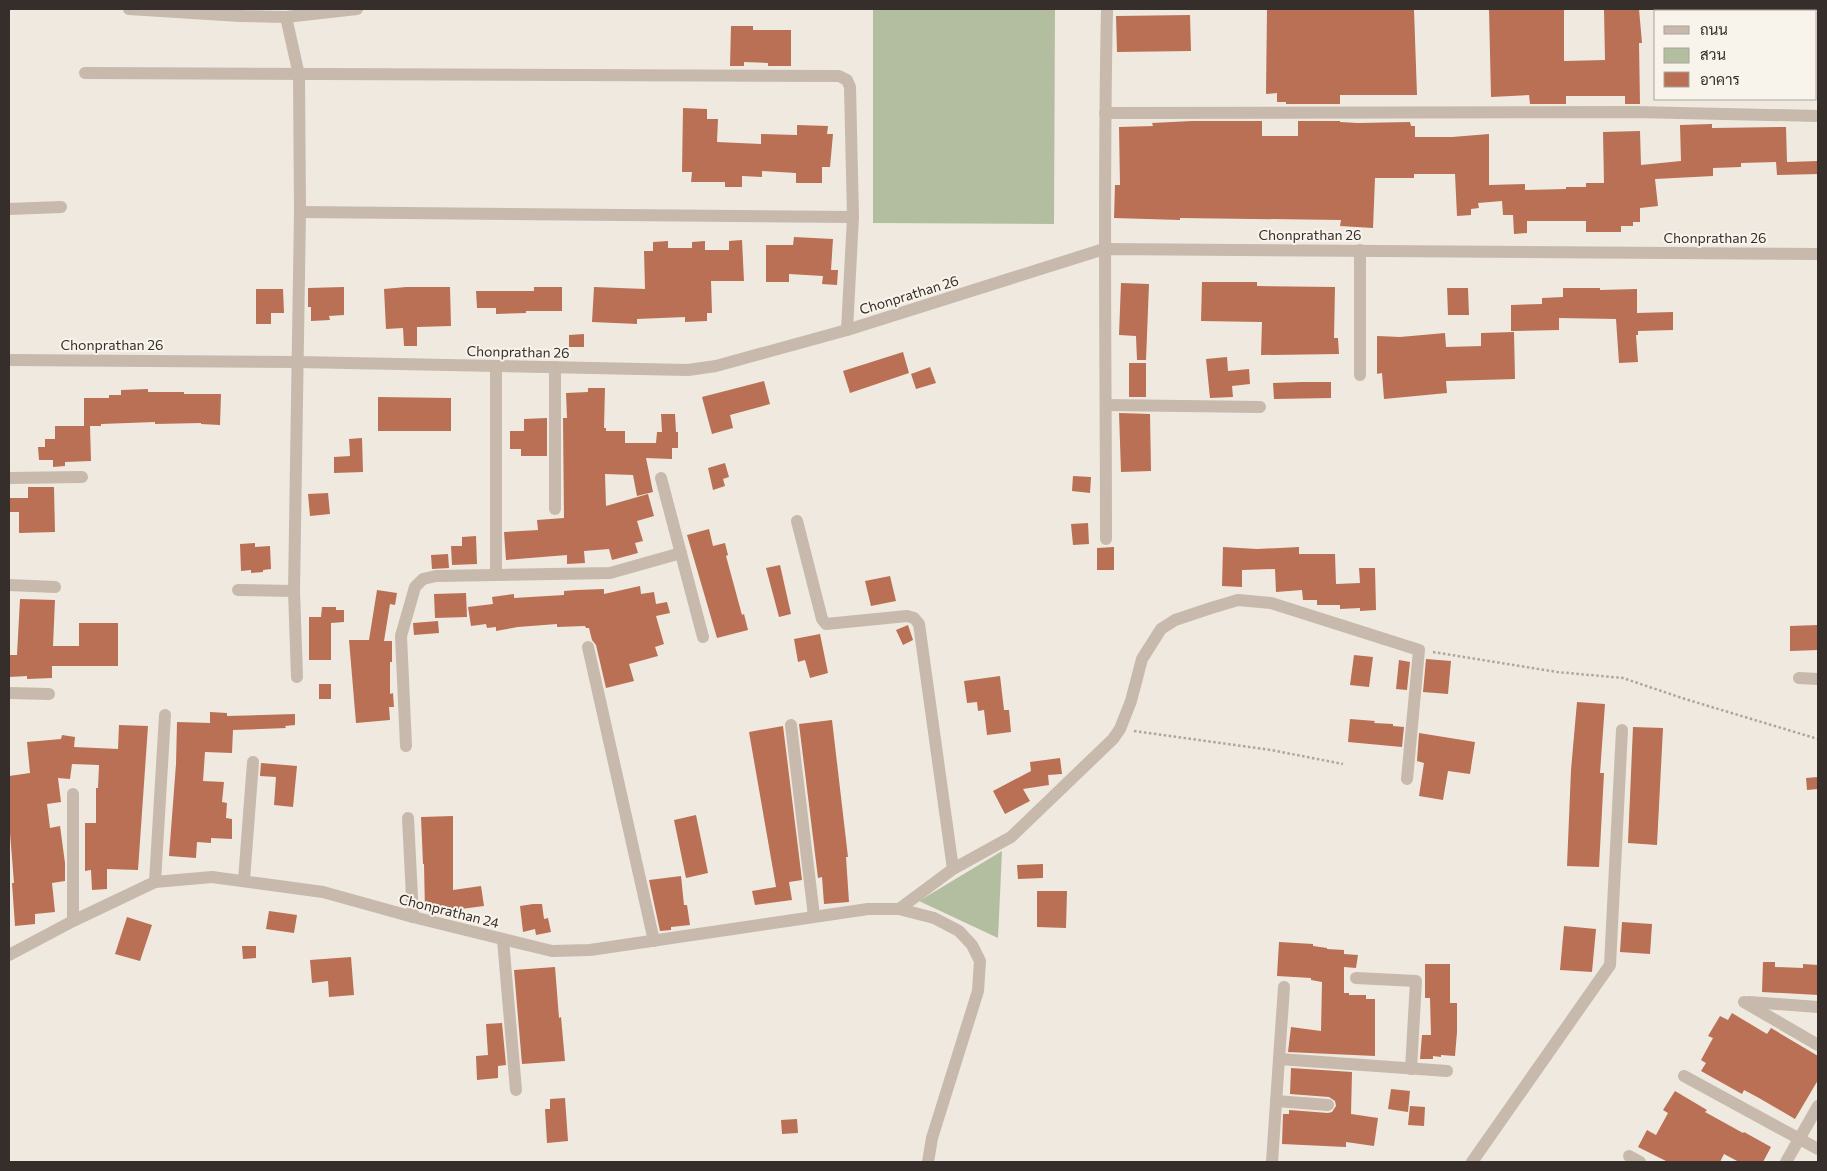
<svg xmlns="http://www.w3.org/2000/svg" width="1827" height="1171" font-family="Commissioner,Sarabun,sans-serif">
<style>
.green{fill:#b3bea1}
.building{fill:#b97054}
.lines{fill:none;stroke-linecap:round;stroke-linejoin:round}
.path{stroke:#b3a497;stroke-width:2.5;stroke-dasharray:2.5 2.5;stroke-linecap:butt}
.street{stroke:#c7b9ac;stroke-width:12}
.labels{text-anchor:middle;stroke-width:4;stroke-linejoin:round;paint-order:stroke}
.street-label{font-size:14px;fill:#362e2a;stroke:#f8f3eb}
</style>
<rect width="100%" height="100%" fill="#f0e9df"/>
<!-- green -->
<g class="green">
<polygon points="873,9 1055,9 1054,224 873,223"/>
<polygon points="1002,851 998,938 919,901"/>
</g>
<!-- building -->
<g class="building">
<polygon points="1267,9 1414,10 1417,95 1340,95 1340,104 1286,104 1286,102 1277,102 1277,93 1266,94"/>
<polygon points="1489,9 1564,9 1564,61 1605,60 1604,9 1639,9 1642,43 1639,43 1640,104 1625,104 1625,96 1566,96 1566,104 1530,104 1529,95 1491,97"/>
<polygon points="1190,15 1191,51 1117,52 1116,16"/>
<polygon points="731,26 753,26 753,30 791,30 791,66 768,66 768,63 744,62 744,66 730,66"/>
<polygon points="683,108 707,109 707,119 718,119 717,142 761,144 761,134 797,135 797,125 828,126 827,134 833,134 830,167 822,167 822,183 796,183 796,173 762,171 762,177 742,176 742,187 725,187 725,182 691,182 692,172 682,172"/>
<polygon points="1192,121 1262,121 1262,136 1298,136 1298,121 1340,121 1340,122 1358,123 1410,122 1411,126 1415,126 1415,137 1452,137 1489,134 1489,185 1525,184 1525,190 1566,189 1566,187 1586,187 1586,183 1604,183 1603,132 1640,131 1641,165 1681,161 1680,125 1712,124 1712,128 1786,127 1787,162 1818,161 1818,174 1777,175 1776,162 1741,163 1741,167 1713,168 1713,176 1655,179 1658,206 1640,208 1640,222 1633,222 1633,226 1621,226 1621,232 1586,232 1586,221 1527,221 1527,233 1514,234 1513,215 1503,215 1502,201 1478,203 1479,208 1471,209 1471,215 1457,216 1455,174 1414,174 1414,178 1375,178 1373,228 1340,226 1341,220 1180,218 1180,220 1114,218 1115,185 1120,185 1119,127 1153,126 1152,123"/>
<polygon points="794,237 833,239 831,270 838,270 837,285 822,284 823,276 789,274 789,282 766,282 766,245 793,245"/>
<polygon points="742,240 744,281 711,281 712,313 707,313 707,321 685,322 685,317 637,319 637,324 592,322 594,287 645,289 644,251 653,251 653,242 668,241 668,248 692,248 692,242 705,241 705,250 729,250 729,241"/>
<polygon points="1202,282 1257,282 1257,286 1335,287 1334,338 1338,338 1339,354 1261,355 1262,322 1201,321"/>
<polygon points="1121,283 1149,284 1146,360 1137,360 1136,336 1119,335"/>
<polygon points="344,287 344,315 329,316 330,320 311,321 311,307 308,307 308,288"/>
<polygon points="406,287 450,287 451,326 417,327 417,346 404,346 403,328 386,329 384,289"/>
<polygon points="534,287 562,287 562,311 526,311 526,313 496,314 496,308 477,308 476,291 534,291"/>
<polygon points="1447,288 1468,288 1469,315 1448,315"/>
<polygon points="1563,288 1600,288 1600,290 1637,289 1637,313 1673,312 1673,330 1638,331 1638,335 1636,335 1638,362 1619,363 1616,319 1559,318 1559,330 1511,331 1511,305 1542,304 1542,298 1563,297"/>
<polygon points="256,289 283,289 284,313 271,313 271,324 256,324"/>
<polygon points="1514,332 1515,379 1446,381 1447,393 1384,399 1382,373 1377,374 1377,336 1400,337 1445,333 1446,347 1481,346 1481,333"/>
<polygon points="584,334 584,347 569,347 569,335"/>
<polygon points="903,352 909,373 850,393 843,371"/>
<polygon points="1227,357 1228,371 1249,369 1250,384 1232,386 1233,397 1210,398 1206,359"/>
<rect x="1129" y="363" width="17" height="34"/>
<polygon points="930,367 936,383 916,389 911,374"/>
<polygon points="764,381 770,404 730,415 733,428 712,434 702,397"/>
<polygon points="1302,382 1331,382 1331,398 1274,399 1273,383"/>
<polygon points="588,388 605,388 604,428 606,428 606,431 625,431 625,443 656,443 657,432 662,432 661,414 675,414 676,432 678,432 678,448 672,448 672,459 646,458 653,492 637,496 633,475 605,474 606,506 648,494 654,516 637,521 643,541 635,543 638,553 612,560 609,549 584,551 585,563 567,564 567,555 506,560 504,532 538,530 537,520 564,518 563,418 567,418 566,393 588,392"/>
<polygon points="148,389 148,392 184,392 184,394 221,394 220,425 201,424 201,423 155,424 155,422 101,424 101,426 90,426 91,461 65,462 65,466 53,467 53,460 39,460 38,447 45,447 45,439 55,439 55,426 84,426 84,398 109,398 109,395 121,395 121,390"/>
<polygon points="378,397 451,398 451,431 378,431"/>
<polygon points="1119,413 1150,414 1151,471 1121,472"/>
<polygon points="547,418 547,456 521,456 521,449 510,449 510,431 524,431 524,419"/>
<polygon points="362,438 363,472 334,473 334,457 350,456 349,439"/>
<polygon points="725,463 729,477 723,479 725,486 713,490 708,468"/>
<polygon points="1073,476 1091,477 1090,493 1072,491"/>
<polygon points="28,487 54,487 55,532 19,533 19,512 9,512 9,498 28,498"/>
<polygon points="328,493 330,514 310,516 308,494"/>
<polygon points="1088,523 1089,544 1073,545 1071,524"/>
<polygon points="709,529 713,546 725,543 728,555 726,556 742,615 744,614 748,630 717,638 687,535"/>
<polygon points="476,536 477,564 452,565 451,546 462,546 462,537"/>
<polygon points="255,543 255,547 270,546 271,569 263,570 263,572 251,573 251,570 241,571 240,544"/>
<polygon points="1114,547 1114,570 1097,570 1097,548"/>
<polygon points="1223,547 1257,549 1299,547 1299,554 1335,554 1336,584 1360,583 1359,568 1375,568 1376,610 1360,611 1360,608 1340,609 1340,605 1317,605 1317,600 1303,600 1302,590 1276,592 1275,569 1242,570 1242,587 1222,586"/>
<polygon points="448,554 449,568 432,569 431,555"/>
<polygon points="780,565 791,614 779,617 766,568"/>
<polygon points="890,576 896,601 871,606 865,581"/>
<polygon points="640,586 641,594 654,592 656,604 667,602 670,613 656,616 664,644 655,647 658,656 629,664 634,681 606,688 596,645 592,640 589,628 586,628 585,626 557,627 557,624 518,627 496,631 496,627 487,628 486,624 471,626 468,607 493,604 492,597 514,594 514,598 564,595 564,591 577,590 604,589 604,594"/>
<polygon points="377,590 397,593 395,605 390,604 384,641 392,641 392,662 390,662 390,694 393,693 394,707 389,707 390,720 356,723 349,640 369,640"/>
<polygon points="466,593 467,617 435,618 434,594"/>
<polygon points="20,599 55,600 53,646 79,646 79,623 118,623 118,666 52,666 52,678 27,679 27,676 9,677 9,655 17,655"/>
<polygon points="322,607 336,607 336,610 344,610 344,622 331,623 331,660 309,660 309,617 321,617"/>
<polygon points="438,621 439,633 414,635 413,623"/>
<polygon points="908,625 913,640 903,645 896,630"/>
<polygon points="1818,625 1818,650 1790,651 1790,626"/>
<polygon points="820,634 828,673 810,678 805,660 798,662 794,639"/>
<polygon points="1354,655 1373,657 1369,687 1350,685"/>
<polygon points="1426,659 1451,661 1448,694 1423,692"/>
<polygon points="1399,660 1410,662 1407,690 1396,689"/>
<polygon points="1000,676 1004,710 1009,710 1011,732 987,735 984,710 978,711 977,702 967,703 964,681"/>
<rect x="319" y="684" width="12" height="15"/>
<polygon points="1577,702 1605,704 1600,773 1604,773 1599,867 1567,866 1571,770"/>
<polygon points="210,712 227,713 227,716 295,714 295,725 285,726 286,728 233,730 232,753 205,752 203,781 224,782 222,802 227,803 226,818 232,819 232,839 211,838 211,843 197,842 196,858 169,856 176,764 177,722 210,723"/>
<polygon points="1350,719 1375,721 1374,723 1393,724 1393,726 1404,727 1402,747 1348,742"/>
<polygon points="832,720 848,857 846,857 849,902 824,904 822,877 818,878 799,724"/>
<polygon points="119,725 148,726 138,870 107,869 107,889 92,890 91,870 85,871 85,823 96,823 96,788 98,788 99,765 72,764 70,779 58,778 61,802 47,804 50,828 60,826 65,863 65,881 52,883 55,912 35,914 35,924 15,926 12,883 14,883 10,833 9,833 9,776 30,773 27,742 61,739 62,735 75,737 74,747 118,749"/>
<polygon points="783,726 802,880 789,882 792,900 755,905 752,891 776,887 749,732"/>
<polygon points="1633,727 1663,728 1657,845 1628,843"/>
<polygon points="1419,733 1475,742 1470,774 1448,771 1443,800 1419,796 1424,763 1417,761"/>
<polygon points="1060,758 1062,774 1048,775 1049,785 1023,789 1030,801 1005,814 993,791 1031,771 1030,762"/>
<polygon points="261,763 297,766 293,807 274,805 276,777 260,776"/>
<polygon points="1818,777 1818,789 1807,790 1806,778"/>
<polygon points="696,815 708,873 686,878 674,820"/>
<polygon points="453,816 453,890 481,886 484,906 453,910 453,915 439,915 425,911 424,864 423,864 421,817"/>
<polygon points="1043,864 1043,878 1018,879 1017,865"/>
<polygon points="681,876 684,905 687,905 690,925 671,927 671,930 660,931 649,880"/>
<polygon points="1037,891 1067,891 1066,928 1037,927"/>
<polygon points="533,904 542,904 544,919 548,918 551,932 536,935 535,929 523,932 520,906"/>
<polygon points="269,911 297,915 294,933 266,929"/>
<polygon points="127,917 152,925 140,961 115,954"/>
<polygon points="1622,922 1652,924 1650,954 1620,952"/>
<polygon points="1564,926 1596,929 1592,972 1560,970"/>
<polygon points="1279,942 1313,944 1313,946 1327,948 1327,949 1344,950 1344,954 1358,955 1356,968 1344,967 1344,993 1349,993 1349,995 1366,995 1366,999 1375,999 1375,1056 1288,1052 1291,1027 1321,1031 1322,982 1311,980 1311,978 1277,976"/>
<polygon points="242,946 256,946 256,958 243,959"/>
<polygon points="351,957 354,995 329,997 328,981 312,983 310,960"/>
<polygon points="1763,962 1775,962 1775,967 1803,968 1803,964 1818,965 1818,995 1762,992"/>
<polygon points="1425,964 1450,964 1450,1003 1457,1003 1457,1032 1455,1056 1441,1055 1441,1057 1433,1056 1433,1059 1420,1059 1422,1035 1431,1035 1430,998 1425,998"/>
<polygon points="555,967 559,1018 561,1017 565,1061 522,1064 514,970"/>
<polygon points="1732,1013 1767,1034 1771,1028 1818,1056 1818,1080 1795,1119 1759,1098 1744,1090 1742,1094 1701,1071 1706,1063 1701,1060 1713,1038 1708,1036 1720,1016 1728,1020"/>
<polygon points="502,1023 506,1065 498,1066 498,1078 477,1080 476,1056 488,1055 486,1024"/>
<polygon points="1291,1068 1352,1072 1351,1114 1378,1118 1374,1146 1346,1142 1346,1147 1282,1144 1283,1114 1289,1114 1289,1110 1328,1113 1332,1112 1336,1106 1335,1101 1329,1097 1290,1094"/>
<polygon points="1391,1089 1410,1091 1408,1112 1388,1109"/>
<polygon points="1675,1091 1707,1110 1705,1112 1743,1133 1744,1132 1771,1147 1763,1162 1739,1162 1724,1154 1720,1162 1668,1162 1638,1147 1647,1130 1656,1135 1668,1113 1663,1110"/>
<polygon points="565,1098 568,1141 547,1143 545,1109 550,1109 550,1099"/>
<polygon points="1410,1106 1425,1107 1424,1126 1408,1125"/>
<polygon points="797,1119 798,1133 782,1134 781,1120"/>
</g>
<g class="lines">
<!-- path -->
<g class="path">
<polyline points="1433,652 1557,672 1623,678 1685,699 1818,739"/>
<polyline points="1134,731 1271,750 1343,764"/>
</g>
<!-- street -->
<g class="street">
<polyline points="129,9 240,16"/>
<polyline points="239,9 240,16 286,17 357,9"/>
<polyline points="286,17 299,75 300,212 294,591 297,677"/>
<polyline points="85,73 839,76 847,80 850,87 853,217 847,330"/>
<polyline points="1105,113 1636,112 1818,116"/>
<polyline points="9,209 61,207"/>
<polyline points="300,212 853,217"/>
<polyline points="9,360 298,362 688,370 716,366 847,330 1104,249 1818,254"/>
<polyline points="496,366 496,574"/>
<polyline points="1360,375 1360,250"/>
<polyline points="1106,405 1260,407"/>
<polyline points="9,478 82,477"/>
<polyline points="661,478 703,637"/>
<polyline points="555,509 555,367"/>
<polyline points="797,521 822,619 826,624 907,616 914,618 919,624 953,869"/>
<path d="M1106,539c0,-177 -3,-353 1,-530"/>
<polyline points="9,585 55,587"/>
<polyline points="238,590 294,591"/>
<polyline points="588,647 654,941"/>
<polyline points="1799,678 1818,679"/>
<polyline points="9,693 49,694"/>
<polyline points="791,725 814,916"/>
<polyline points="406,746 401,636 415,587 423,579 436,576 610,573 681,553"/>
<polyline points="408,818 413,917"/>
<polyline points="244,880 253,762"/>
<polyline points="155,882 165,715"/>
<polyline points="899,909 953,869 1011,837 1113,739 1120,729 1131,701 1142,659 1161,629 1175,620 1211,608 1238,600 1271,603 1419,650 1407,779"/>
<polyline points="73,921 73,794"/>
<polyline points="503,940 516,1090"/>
<polyline points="9,955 73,921 155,882 212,877 323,892 413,917 552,951 590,950 868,909 899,909 934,918 959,931 972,945 980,961 978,991 932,1138 928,1162"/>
<polyline points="1356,978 1416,981 1411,1069"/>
<polyline points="1744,1002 1818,1045"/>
<polyline points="1749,1002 1818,1007"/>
<polyline points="1279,1059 1284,987"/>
<polyline points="1684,1076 1818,1149"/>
<polyline points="1276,1101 1328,1105"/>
<polyline points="1629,1156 1640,1162"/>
<polyline points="1272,1162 1279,1059 1447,1071"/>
<polyline points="1472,1162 1610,965 1622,730"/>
<polyline points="1786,1162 1818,1106"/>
</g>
</g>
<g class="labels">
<!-- street labels -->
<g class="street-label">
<text x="1310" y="240">Chonprathan 26</text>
<text x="1715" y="243">Chonprathan 26</text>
<text transform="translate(909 295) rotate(-17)" y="5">Chonprathan 26</text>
<text x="112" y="350">Chonprathan 26</text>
<text transform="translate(518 352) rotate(1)" y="5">Chonprathan 26</text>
<text transform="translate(449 911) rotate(14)" y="5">Chonprathan 24</text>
</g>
</g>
<!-- border -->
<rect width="1827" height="1171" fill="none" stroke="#362e2a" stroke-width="20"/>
<!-- legend -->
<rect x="1654" y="10" width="162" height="90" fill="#f8f3eb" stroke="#aaa49e"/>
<rect x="1664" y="26" width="25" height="8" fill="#c7b9ac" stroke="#aaa49e"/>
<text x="1700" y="35" font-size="15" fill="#362e2a">ถนน</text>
<rect x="1664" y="48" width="25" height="15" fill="#b3bea1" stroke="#aaa49e"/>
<text x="1700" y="60" font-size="15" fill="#362e2a">สวน</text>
<rect x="1664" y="72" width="25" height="15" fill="#b97054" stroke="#aaa49e"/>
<text x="1700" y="85" font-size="15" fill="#362e2a">อาคาร</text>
</svg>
